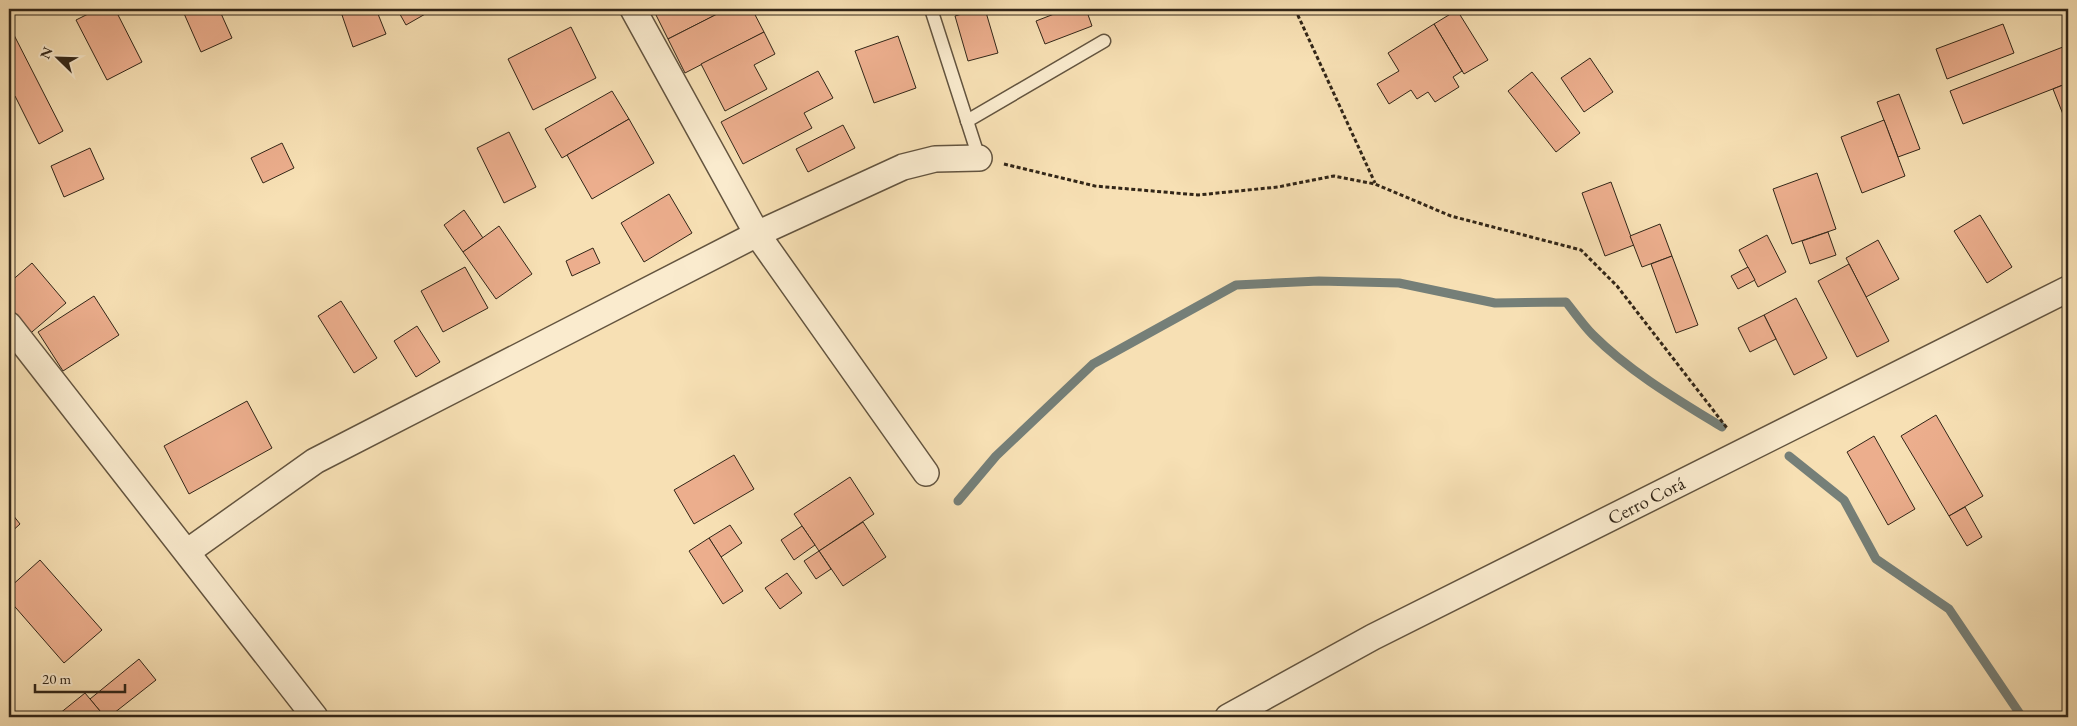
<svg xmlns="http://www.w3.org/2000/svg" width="2077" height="726" font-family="'EB Garamond',serif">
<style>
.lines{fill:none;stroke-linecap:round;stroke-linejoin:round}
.stream{stroke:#757f78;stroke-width:9}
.building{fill:#ecae8d;stroke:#322618}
.lane-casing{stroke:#63543f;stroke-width:15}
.street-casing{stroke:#63543f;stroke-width:28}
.path{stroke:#322618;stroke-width:3;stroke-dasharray:4 2.5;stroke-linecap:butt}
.lane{stroke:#faebce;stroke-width:12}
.street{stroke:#faebce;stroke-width:25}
.labels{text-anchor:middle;stroke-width:5;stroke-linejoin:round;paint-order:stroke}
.street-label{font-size:19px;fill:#322618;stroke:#faebce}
</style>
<rect width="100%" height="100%" fill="#f7e0b4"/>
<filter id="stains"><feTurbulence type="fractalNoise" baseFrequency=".004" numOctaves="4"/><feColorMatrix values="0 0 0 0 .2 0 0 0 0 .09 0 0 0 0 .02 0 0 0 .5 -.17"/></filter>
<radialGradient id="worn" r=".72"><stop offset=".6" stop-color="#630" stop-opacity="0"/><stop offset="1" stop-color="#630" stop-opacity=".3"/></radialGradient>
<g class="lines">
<!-- stream -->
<g class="stream">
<polyline points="1789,456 1844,500 1876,559 1949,609 2022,717"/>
<path d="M958,501l38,-45 97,-92 143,-79 83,-4 80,2 96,20 71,-1c9,11 17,23 27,33 37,37 85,65 129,92"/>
</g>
</g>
<!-- building -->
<g class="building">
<polygon points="98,9 115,9 142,62 107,80 76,20"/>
<polygon points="182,9 219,9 232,38 201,52"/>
<polygon points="357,9 376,9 386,34 353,47 342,15"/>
<polygon points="397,9 434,9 406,25"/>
<polygon points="653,9 727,9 668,39"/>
<polygon points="727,9 752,9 764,32 685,73 668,39"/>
<polygon points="979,9 985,9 998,53 968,61 955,16"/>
<polygon points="1067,9 1086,9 1092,26 1045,44 1036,21"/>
<polygon points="1457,10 1488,60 1464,74 1434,24"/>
<polygon points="1434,24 1462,71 1453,77 1459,87 1435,102 1428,92 1417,99 1411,90 1389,104 1377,84 1399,71 1388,53"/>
<polygon points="2003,24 2014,53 1947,79 1936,49"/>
<polygon points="571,27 596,78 533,110 508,59"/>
<polygon points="764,32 775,54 754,65 767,89 725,111 701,64"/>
<polygon points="14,35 63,131 39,144 15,96 9,99 9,38"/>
<polygon points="898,36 916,88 874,103 855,51"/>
<polygon points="2068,45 2068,83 1963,124 1950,91"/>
<polygon points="1590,58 1613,92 1584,112 1561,78"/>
<polygon points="818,71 833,98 804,113 812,128 743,164 721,122"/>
<polygon points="1532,72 1580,133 1556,152 1508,91"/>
<polygon points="2068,83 2068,127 2053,89"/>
<polygon points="612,91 629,119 562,158 545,129"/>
<polygon points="1899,94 1920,149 1898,157 1877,102"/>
<polygon points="629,119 654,163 592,199 567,155"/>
<polygon points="1884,120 1905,176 1862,193 1841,137"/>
<polygon points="843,125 855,148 808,172 796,149"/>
<polygon points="509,132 536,187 504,203 477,148"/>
<polygon points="282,143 294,168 263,183 251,158"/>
<polygon points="90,148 104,179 64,197 51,166"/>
<polygon points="1817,173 1836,229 1792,244 1773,189"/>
<polygon points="1611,182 1634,245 1605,256 1582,193"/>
<polygon points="669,194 692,233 644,262 621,223"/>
<polygon points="464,210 483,238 463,252 444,225"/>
<polygon points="1980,215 2012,267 1987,283 1954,231"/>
<polygon points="1660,224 1672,256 1642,267 1630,236"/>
<polygon points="499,226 532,274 496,299 463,252"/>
<polygon points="1828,232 1836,255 1810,264 1802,241"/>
<polygon points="1767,235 1786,272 1758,287 1739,250"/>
<polygon points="1878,240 1899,279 1866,297 1846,258"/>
<polygon points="593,248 600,263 572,276 566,261"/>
<polygon points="1672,256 1698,325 1676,333 1651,264"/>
<polygon points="32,263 66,303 26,337 9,317 9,283"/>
<polygon points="1849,264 1889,341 1857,357 1818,281"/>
<polygon points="465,267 488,308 443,332 421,291"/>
<polygon points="1748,267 1755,280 1738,289 1731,276"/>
<polygon points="94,296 119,335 63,371 38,332"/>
<polygon points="1796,298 1827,358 1794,375 1764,315"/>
<polygon points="341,301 377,358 354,373 318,316"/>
<polygon points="1764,315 1776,339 1750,352 1738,328"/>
<polygon points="417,326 440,362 416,377 394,341"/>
<polygon points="247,401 272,448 189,494 164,446"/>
<polygon points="1936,415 1983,496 1949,516 1901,436"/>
<polygon points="1874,436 1915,509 1888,525 1847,452"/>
<polygon points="734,455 754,489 694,524 674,490"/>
<polygon points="850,477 874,514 819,551 794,514"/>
<polygon points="1965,507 1982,537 1967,546 1949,516"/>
<polygon points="9,510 20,524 9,534"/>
<polygon points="863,522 886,557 843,586 819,551"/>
<polygon points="730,525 742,543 721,557 709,538"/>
<polygon points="802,526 815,545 794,560 781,540"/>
<polygon points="709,538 743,591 723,604 689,551"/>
<polygon points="819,551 831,569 816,579 804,561"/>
<polygon points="40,560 102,630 64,663 9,600 9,588"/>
<polygon points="787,573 802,593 780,609 765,588"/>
<polygon points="139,659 156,680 109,717 105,717 90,699"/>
<polygon points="85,693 105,717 61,717 59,714"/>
</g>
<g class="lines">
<defs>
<g id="lane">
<polyline points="931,9 979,158"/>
<polyline points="967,121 1104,41"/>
</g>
<g id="street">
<polyline points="633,9 757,234 926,473"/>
<polyline points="9,325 315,717"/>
<polyline points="187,552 315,461 757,234 903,167 935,159 979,158"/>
<polyline points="1228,717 1373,637 2068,289"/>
</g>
</defs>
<!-- lane casing -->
<use href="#lane" class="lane-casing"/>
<!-- street casing -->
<use href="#street" class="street-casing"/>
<!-- path -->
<g class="path">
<polyline points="1295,9 1375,183"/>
<polyline points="1004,164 1095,186 1198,195 1278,187 1334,176 1375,184 1451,216 1581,250 1617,286 1727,428"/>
</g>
<!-- lane -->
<use href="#lane" class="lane"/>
<!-- street -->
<use href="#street" class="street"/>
</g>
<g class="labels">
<!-- street labels -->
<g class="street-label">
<text transform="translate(1646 500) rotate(-27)" y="7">Cerro Corá</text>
</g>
</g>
<!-- margin -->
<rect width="2077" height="726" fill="none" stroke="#f7e0b4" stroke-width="30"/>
<rect x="10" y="10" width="2057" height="706" fill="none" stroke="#322618" stroke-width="2.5"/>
<rect x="15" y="15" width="2047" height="696" fill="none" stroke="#322618"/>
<!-- north arrow -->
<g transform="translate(58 58) rotate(293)" stroke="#faebce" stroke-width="4" paint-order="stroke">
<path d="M0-4L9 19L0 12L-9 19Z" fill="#322618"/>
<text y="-8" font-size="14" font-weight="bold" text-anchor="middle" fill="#322618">N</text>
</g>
<!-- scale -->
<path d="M35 684v8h90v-8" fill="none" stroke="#322618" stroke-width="2.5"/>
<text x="42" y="684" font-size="15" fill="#322618" stroke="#faebce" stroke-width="4" paint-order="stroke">20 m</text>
<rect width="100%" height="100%" filter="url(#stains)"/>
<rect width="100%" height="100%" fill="url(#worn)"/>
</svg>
